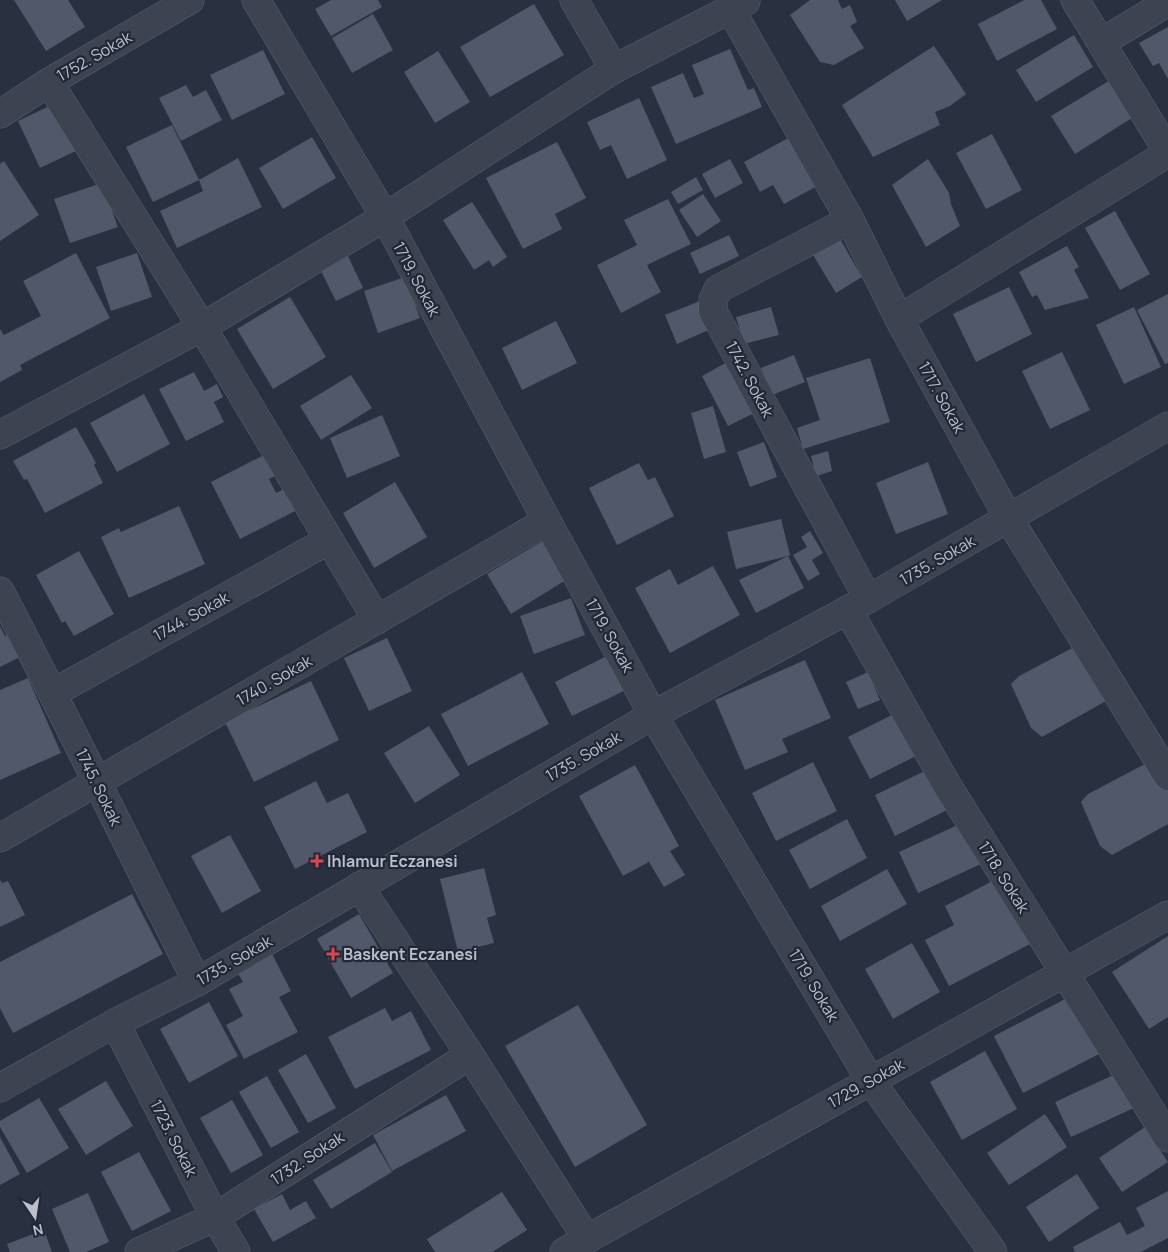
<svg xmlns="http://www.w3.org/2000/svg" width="1168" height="1252" font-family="Manrope,sans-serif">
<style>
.building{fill:#505869}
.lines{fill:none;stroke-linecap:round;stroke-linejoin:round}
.minor-casing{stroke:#5b616e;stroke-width:29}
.minor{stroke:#3d4351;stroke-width:28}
.health-dot{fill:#e0444e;stroke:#222836;stroke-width:2}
.labels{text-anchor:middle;stroke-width:4.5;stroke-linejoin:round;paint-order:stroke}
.street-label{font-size:16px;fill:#babfcb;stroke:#222836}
.poi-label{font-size:16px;font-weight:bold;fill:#babfcb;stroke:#222836;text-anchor:start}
</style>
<rect width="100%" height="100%" fill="#293141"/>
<!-- building -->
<g class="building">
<polygon points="14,0 68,0 85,27 46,51"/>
<polygon points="331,0 378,0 382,7 331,36 315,9"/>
<polygon points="810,0 838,0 842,9 850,5 857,22 850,26 864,48 834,65 820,62 790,15"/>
<polygon points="895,0 942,0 907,21"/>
<polygon points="1024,0 1041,0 1057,29 997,61 978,24"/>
<polygon points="534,4 564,55 490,97 460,47"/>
<polygon points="373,14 393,50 352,73 332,38"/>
<polygon points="1168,27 1168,79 1159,63 1153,66 1139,43"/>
<polygon points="1074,35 1093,67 1036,102 1016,70"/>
<polygon points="934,46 966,94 950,106 935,112 940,125 873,157 842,105"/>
<polygon points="730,49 748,90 754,88 762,107 676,144 651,87 683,73 694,98 704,94 692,65"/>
<polygon points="263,50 285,94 232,120 210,75"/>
<polygon points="438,51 470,102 435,123 404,72"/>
<polygon points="1112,79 1135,116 1075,154 1051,116"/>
<polygon points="186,85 193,97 206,90 222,120 181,141 159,98"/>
<polygon points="639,98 667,160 627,179 611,145 600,150 587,122"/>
<polygon points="58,102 80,149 40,168 18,121"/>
<polygon points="172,125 199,180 153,202 126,147"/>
<polygon points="992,134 1022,190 986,209 956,153"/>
<polygon points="792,136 819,185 784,204 773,185 760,192 744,162"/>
<polygon points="312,137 336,178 283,209 259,168"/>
<polygon points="557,142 586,198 555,214 562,229 523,249 486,178"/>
<polygon points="238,158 262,207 177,248 160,211 203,191 199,180"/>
<polygon points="730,159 743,183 715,198 702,174"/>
<polygon points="928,159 949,193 951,204 960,226 926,247 892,185"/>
<polygon points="4,161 39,215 0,241 0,164"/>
<polygon points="696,177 703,190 678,204 671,192"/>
<polygon points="102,183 118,227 70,243 54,199"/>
<polygon points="703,194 721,221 697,237 679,210"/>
<polygon points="668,199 691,244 647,265 661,292 621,313 597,265 637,245 624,220"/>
<polygon points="472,202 507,257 493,267 489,260 474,270 443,220"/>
<polygon points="1115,211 1150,274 1120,290 1085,228"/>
<polygon points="729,235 739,256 700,274 690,253"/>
<polygon points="840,239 862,277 836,293 813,255"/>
<polygon points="1067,246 1079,267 1074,270 1089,298 1045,310 1037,295 1032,297 1019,272"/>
<polygon points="76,253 110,318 20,365 22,370 0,382 0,329 4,335 41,316 23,281"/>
<polygon points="137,253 152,297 111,311 96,267"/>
<polygon points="348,256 363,288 336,301 320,269"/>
<polygon points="405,277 420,318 378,333 364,291"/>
<polygon points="1009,287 1032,334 976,362 953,314"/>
<polygon points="1168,294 1168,363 1165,364 1137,310"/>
<polygon points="290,297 326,357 273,389 237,329"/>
<polygon points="700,301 711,329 677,344 665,315"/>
<polygon points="771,307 779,335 744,344 736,317"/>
<polygon points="1134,307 1161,367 1124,384 1096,325"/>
<polygon points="556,321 577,363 522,390 502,348"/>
<polygon points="1062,352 1090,410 1050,429 1022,371"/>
<polygon points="794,355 805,382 772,395 761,368"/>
<polygon points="870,358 890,422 803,449 797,428 820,420 806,378"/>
<polygon points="731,360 758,411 728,426 702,376"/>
<polygon points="194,372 204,391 217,384 223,397 214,402 224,422 186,441 159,389"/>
<polygon points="351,375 372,408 321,440 300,406"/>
<polygon points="144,394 170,444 117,472 90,423"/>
<polygon points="713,406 726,452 704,459 691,413"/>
<polygon points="382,415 400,456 347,478 330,438"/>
<polygon points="76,427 96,463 94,465 103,483 45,513 27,479 24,480 13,461"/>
<polygon points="764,442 777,477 750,487 737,452"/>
<polygon points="828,451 832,471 816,476 811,456"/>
<polygon points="270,452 281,473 269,479 276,493 290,486 301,508 240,539 211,482"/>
<polygon points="928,462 948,514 896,534 876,483"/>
<polygon points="639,463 648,480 655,477 674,516 617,545 589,488"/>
<polygon points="395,482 427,537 374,568 343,513"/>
<polygon points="179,506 205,564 129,598 101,537 119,528 121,532"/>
<polygon points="781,519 790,555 788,556 804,588 756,613 739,580 788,556 736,569 727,532"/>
<polygon points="810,531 823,553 812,560 820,574 808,581 793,555 807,547 801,537"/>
<polygon points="546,539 569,578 511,614 487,574"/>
<polygon points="79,551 114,614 74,636 65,621 62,623 36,575"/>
<polygon points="713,566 740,615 670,653 635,588 670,569 678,585"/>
<polygon points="571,598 585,635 534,654 520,616"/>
<polygon points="0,626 5,636 11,634 22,656 0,667"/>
<polygon points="387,638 412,691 369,711 344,658"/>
<polygon points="1076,646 1106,701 1042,737 1031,728 1011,684 1019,676"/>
<polygon points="611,654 628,689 572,716 555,682"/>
<polygon points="805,660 831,718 782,739 788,752 745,770 715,700"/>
<polygon points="522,672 549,724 468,766 441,714"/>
<polygon points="868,672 880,700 858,709 846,682"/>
<polygon points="28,678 61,753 0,780 0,690"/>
<polygon points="311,681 339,740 254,782 225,722"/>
<polygon points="896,713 918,755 870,779 848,737"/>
<polygon points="429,726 460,775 415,803 384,753"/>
<polygon points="813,762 837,811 776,841 752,793"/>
<polygon points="1145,764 1168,787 1168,824 1112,855 1100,846 1081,802 1088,794"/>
<polygon points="635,765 679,846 670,851 685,875 664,887 649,862 623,876 579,796"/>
<polygon points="931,768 951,808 895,836 875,795"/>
<polygon points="316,781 327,803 348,793 367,832 295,869 264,807"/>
<polygon points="847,819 867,858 810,889 789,850"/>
<polygon points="962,823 981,864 918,893 899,852"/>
<polygon points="230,835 261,891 222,913 191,856"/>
<polygon points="484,868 496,915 487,918 494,943 458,952 440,879"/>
<polygon points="887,869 907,904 840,941 821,906"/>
<polygon points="1002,876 1036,941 949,986 925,940 954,925 945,906"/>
<polygon points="0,880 2,883 8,881 25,915 0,927"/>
<polygon points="132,894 163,954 13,1033 0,1008 0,962"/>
<polygon points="359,914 393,973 351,998 317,939"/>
<polygon points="1168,936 1168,1017 1149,1029 1112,972"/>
<polygon points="912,943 940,992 893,1019 865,969"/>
<polygon points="271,952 291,991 279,997 298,1032 244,1059 226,1025 243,1016 229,989 243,982 236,970"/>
<polygon points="1073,995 1103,1052 1023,1093 994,1036"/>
<polygon points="209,1002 238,1056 189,1083 160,1029"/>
<polygon points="578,1005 647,1125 575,1167 505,1046"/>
<polygon points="385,1008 392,1021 411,1011 431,1050 355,1089 328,1037"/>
<polygon points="985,1051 1017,1109 962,1140 930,1082"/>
<polygon points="306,1054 336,1108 308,1123 278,1070"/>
<polygon points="1120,1072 1136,1107 1071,1137 1055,1102"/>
<polygon points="267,1076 299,1132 271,1148 239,1092"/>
<polygon points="106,1081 133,1126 86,1155 58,1109"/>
<polygon points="446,1095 466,1131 392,1171 373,1135"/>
<polygon points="39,1098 69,1148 27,1173 0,1127 0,1121"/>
<polygon points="232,1100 263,1155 231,1173 200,1118"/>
<polygon points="1045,1114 1067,1147 1009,1185 987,1153"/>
<polygon points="1145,1127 1168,1162 1122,1192 1099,1158"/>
<polygon points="0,1137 20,1174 0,1185"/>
<polygon points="375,1143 392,1172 331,1209 313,1180"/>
<polygon points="139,1152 171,1211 132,1231 101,1172"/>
<polygon points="1077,1174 1099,1208 1049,1242 1026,1207"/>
<polygon points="1168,1191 1168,1238 1141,1252 1075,1252 1073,1247 1120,1222 1127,1235 1145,1226 1136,1208"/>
<polygon points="502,1192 527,1230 492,1252 435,1252 427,1239"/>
<polygon points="88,1193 109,1242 86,1252 70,1252 52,1209"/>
<polygon points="282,1194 290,1210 306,1201 316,1218 273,1242 254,1209"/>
<polygon points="44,1230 52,1252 10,1252 7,1244"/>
</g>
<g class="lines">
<defs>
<g id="minor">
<polyline points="256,0 385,217 547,521 653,715 870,1080 993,1252"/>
<polyline points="574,0 614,69"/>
<polyline points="1075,0 1168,152"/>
<polyline points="731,10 850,220 899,319 1009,519 1168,776"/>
<polyline points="1102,42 1168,2"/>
<polyline points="49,82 202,327 377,620"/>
<polyline points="0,114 49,82 190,0"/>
<polyline points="850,220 718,289 713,300 713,311 868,599"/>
<polyline points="899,319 1168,153"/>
<polyline points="0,435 202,327 385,217 614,69 746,1"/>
<path d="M0,591c68,130 131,261 197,391"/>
<polyline points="848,610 947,785 1168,1138"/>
<polyline points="53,693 329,540"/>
<polyline points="0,838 547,521"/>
<polyline points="359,886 470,1055 587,1239"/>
<polyline points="115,1023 215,1217 236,1252"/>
<polyline points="0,1088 115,1023 197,982 653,715 868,599 1168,426"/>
<polyline points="139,1252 215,1217 470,1055"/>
<polyline points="564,1252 1168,915"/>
</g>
</defs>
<!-- minor casing -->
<use href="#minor" class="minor-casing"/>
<!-- minor -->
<use href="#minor" class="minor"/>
</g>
<!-- markers -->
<g class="health-dot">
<path d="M314.5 853.5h5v5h5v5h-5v5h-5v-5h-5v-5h5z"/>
<path d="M330.5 946.5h5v5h5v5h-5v5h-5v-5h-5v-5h5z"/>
</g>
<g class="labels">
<!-- street labels -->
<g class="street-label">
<text transform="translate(94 56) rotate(-30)" y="6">1752. Sokak</text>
<text transform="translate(417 279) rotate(62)" y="6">1719. Sokak</text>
<text transform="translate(750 379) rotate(62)" y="6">1742. Sokak</text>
<text transform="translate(942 397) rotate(61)" y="6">1717. Sokak</text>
<text transform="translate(937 560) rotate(-30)" y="6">1735. Sokak</text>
<text transform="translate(191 616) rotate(-29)" y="6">1744. Sokak</text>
<text transform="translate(610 635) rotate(61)" y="6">1719. Sokak</text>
<text transform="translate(274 680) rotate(-30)" y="6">1740. Sokak</text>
<text transform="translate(583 756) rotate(-30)" y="6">1735. Sokak</text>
<text transform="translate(99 787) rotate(64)" y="6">1745. Sokak</text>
<text transform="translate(1004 877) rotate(58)" y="6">1718. Sokak</text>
<text transform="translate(234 960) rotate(-30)" y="6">1735. Sokak</text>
<text transform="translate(814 985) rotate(59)" y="6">1719. Sokak</text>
<text transform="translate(866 1083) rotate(-29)" y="6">1729. Sokak</text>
<text transform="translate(174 1138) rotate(63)" y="6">1723. Sokak</text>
<text transform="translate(307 1158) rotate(-33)" y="6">1732. Sokak</text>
</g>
<!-- poi labels -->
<g class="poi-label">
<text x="327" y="867">Ihlamur Eczanesi</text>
<text x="343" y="960">Baskent Eczanesi</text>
</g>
</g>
<!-- north arrow -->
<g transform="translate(35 1217) rotate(167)" stroke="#222836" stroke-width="4" paint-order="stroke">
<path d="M0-4L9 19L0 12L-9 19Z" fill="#babfcb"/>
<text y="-8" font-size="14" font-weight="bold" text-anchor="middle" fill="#babfcb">N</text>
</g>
</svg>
